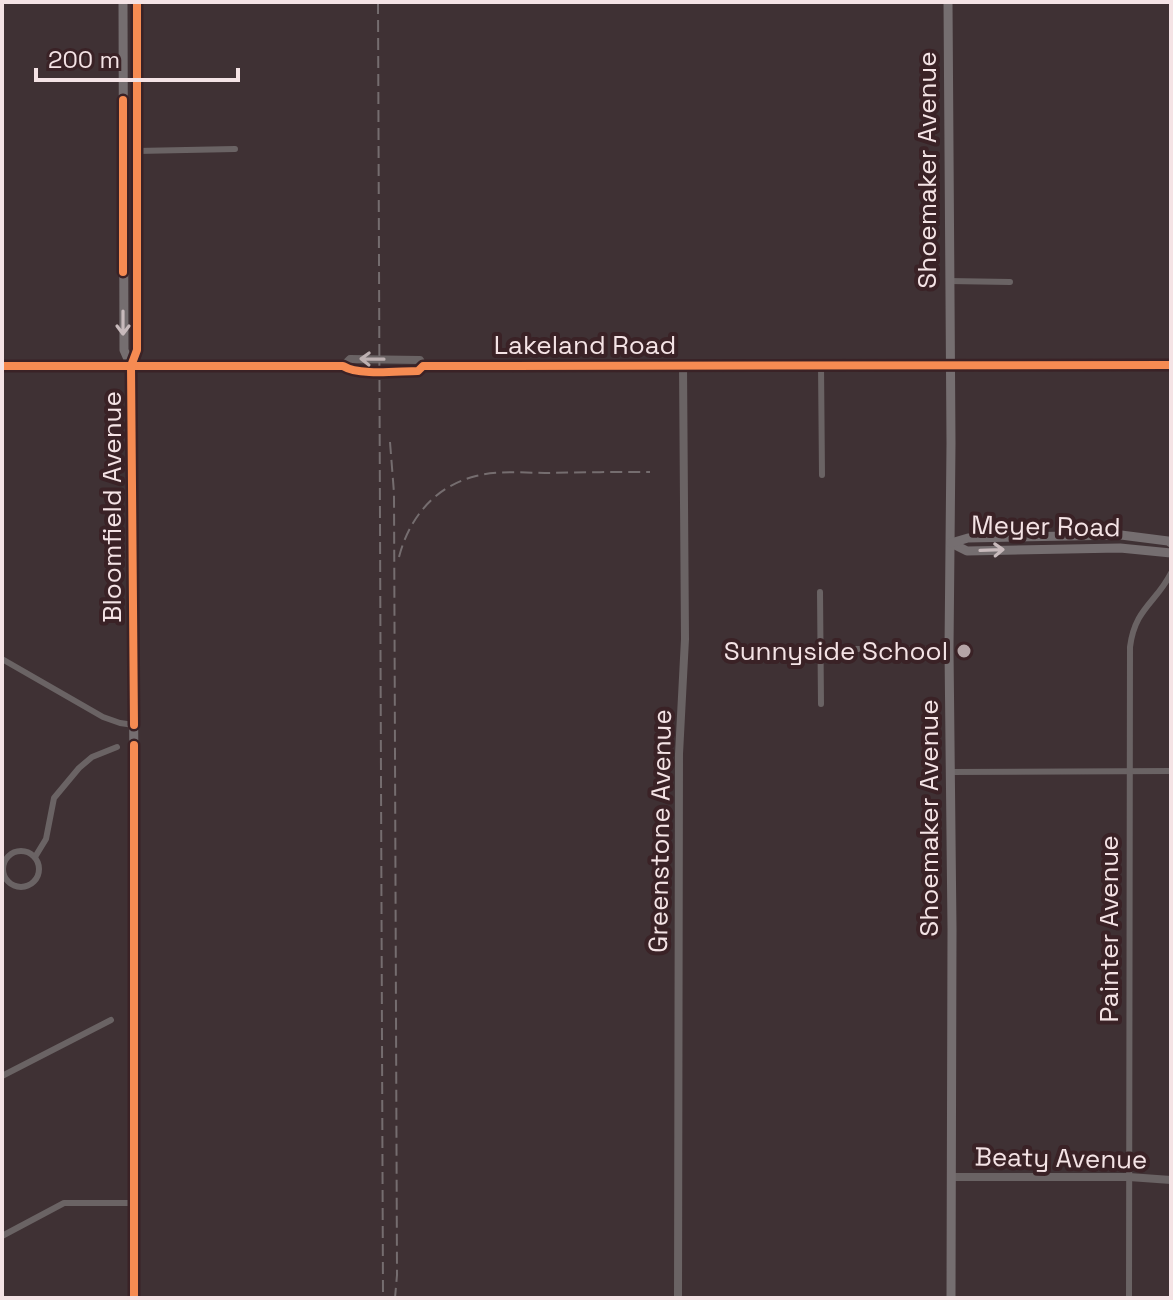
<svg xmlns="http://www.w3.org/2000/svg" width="1173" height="1300" font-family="'Space Grotesk',sans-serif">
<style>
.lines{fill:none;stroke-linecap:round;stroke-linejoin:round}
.minor{stroke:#6a6364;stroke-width:6}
.tertiary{stroke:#6a6364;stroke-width:8}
.secondary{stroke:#756e70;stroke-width:9}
.rail{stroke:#756d6f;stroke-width:2;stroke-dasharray:12 6;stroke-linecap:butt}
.cycleway-casing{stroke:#3a2226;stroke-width:13}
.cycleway{stroke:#f68b52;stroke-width:8}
.oneway{stroke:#c8babc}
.oneway2{stroke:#bdb0b1}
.poi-dot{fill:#b5a5a7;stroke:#3a2226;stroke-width:3}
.labels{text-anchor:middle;stroke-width:8;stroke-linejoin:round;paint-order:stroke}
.street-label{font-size:26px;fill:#f4e3e5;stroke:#3a2226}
.poi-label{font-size:26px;fill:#f4e3e5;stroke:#3a2226;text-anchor:end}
</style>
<rect width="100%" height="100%" fill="#3f3134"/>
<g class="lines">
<!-- minor -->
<g class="minor">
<polyline points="137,151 235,149"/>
<polyline points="949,281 1010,282"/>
<polyline points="821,365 822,475"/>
<polyline points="820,592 821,704"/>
<polyline points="820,649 949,649"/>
<polyline points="2,659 103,717 120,723 134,725"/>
<polyline points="949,772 1171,771"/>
<circle cx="21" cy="869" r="18"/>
<polyline points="35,857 46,839 54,798 79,768 92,757 117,747"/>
<polyline points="2,1076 111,1020"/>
<polyline points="2,1236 64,1203 134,1203"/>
<path d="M1129,1298l1,-651c5,-39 26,-44 41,-74"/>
</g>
<!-- tertiary -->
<g class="tertiary">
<path d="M2,366h341c16,10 55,5 75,5l5,-5 748,-1"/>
<polyline points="343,366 350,359 420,360 423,366"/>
<polyline points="951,1177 1129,1177 1171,1180"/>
<polyline points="678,1298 679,754 685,639 683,365"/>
</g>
<!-- secondary -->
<g class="secondary">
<polyline points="123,2 124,350 131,366"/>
<polyline points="948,2 951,443 949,649 952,929 951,1298"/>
<polyline points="951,543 967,551 1120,548 1171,553"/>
<polyline points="951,543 968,538 1121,535 1168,541 1171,543"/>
<polyline points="134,1298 134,773 131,366 137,350 137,2"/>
</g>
<!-- rail -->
<g class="rail">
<polyline points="378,2 383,1298"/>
<polyline points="390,442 394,493 397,1275 395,1298"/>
<path d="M399,557c10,-39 36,-71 77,-81 23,-6 50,-3 74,-3 33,-1 67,-1 100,-1"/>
</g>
<defs>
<g id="cycleway">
<polyline points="123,100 123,272"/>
<path d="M2,366h341c16,10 55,5 75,5l5,-5 748,-1"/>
<polyline points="134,725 131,366 137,350 137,2"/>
<polyline points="134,745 134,1298"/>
</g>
</defs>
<!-- cycleway casing -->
<use href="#cycleway" class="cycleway-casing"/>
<!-- cycleway -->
<use href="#cycleway" class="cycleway"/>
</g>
<!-- one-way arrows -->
<defs><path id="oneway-shaft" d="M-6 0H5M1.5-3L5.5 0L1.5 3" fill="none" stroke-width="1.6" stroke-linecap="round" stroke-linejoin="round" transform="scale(2)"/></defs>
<g class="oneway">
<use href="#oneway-shaft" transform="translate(123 323) rotate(90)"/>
<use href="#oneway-shaft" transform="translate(992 550) rotate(-2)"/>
</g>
<use class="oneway2" href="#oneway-shaft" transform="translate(372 359) rotate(-179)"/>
<!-- markers -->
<circle class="poi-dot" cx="964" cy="651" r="8"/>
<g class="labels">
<!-- street labels -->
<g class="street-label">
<text transform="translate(927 170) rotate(-90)" y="9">Shoemaker Avenue</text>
<text x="585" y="354">Lakeland Road</text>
<text transform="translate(112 507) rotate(-90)" y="9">Bloomfield Avenue</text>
<text transform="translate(1046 526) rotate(1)" y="9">Meyer Road</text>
<text transform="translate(929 818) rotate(-90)" y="9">Shoemaker Avenue</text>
<text transform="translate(660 831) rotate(-89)" y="9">Greenstone Avenue</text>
<text transform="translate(1109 929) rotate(-90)" y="9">Painter Avenue</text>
<text transform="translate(1061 1158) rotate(1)" y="9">Beaty Avenue</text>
</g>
<!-- poi labels -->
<g class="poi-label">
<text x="948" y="660">Sunnyside School</text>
</g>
</g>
<!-- border -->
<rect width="1173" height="1300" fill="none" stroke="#f4e3e5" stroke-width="8"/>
<!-- scale -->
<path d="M36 68v12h202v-12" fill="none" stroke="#f4e3e5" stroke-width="4"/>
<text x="48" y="68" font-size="24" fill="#f4e3e5" stroke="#3a2226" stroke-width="6" paint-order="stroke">200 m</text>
</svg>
